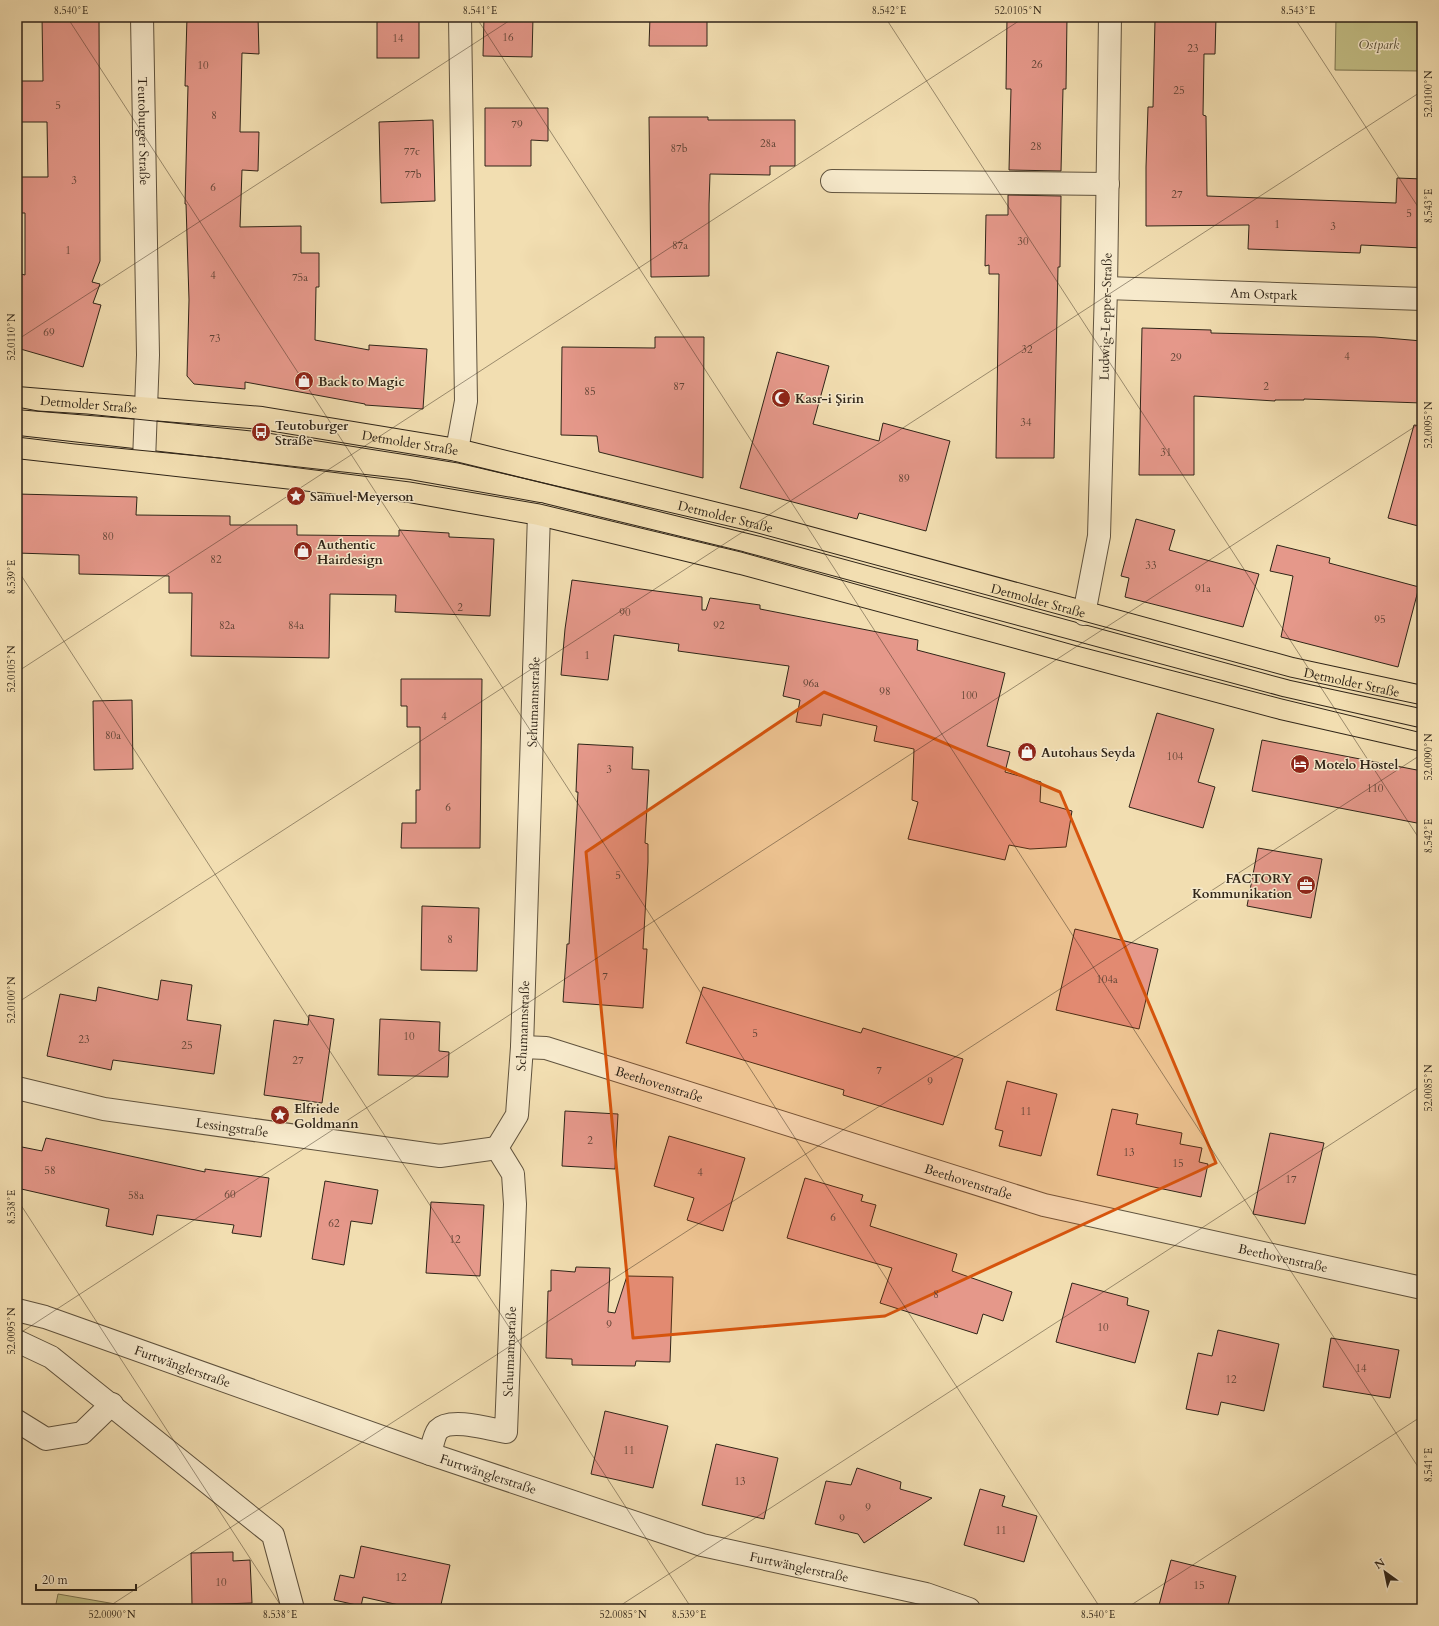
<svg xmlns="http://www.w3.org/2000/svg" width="1439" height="1626" font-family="Cardo,serif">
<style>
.green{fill:#c3bf86;stroke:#7a724f}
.building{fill:#e5988a;stroke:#302518}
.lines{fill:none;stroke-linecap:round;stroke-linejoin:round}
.minor-casing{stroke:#60533e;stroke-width:24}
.major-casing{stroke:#302518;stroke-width:24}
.minor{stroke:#f7eacc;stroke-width:22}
.major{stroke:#f2deb1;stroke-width:22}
.tram{stroke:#302518;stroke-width:1}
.marked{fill:#d6540d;fill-opacity:0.2;stroke:#d6540d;stroke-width:3;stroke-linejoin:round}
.ticks{fill:none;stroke:#302518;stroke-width:1;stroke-opacity:0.45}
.labels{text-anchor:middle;stroke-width:3;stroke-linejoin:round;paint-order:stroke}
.number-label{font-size:11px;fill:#5d4234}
.park-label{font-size:13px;font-style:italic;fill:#554c34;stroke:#f7eacc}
.street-label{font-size:13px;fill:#302518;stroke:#f7eacc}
.poi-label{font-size:13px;font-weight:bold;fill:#302518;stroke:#f7eacc;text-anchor:start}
.neatline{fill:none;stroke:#302518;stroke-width:1.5}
.ticks-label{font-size:10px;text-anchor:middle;fill:#302518}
</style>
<rect width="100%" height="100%" fill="#f2deb1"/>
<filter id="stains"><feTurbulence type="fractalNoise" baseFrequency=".005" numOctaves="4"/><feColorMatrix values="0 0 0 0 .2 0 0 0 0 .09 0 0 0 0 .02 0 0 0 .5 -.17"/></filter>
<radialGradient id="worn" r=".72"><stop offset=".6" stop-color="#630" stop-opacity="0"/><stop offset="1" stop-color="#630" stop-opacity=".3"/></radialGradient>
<!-- green -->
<g class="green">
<polygon points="1336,17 1422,17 1422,71 1335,70"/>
<polygon points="58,1594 144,1609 55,1609"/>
</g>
<!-- building -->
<g class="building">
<polygon points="42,17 99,17 100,261 92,282 100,284 93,303 101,305 83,367 17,348 17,273 25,275 25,213 17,213 17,177 48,177 47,122 17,122 17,81 43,81"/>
<polygon points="187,17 258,17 259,54 242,53 240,132 259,132 258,171 242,170 240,227 301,226 301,253 319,253 319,287 316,287 315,340 369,350 369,345 427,349 423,409 365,405 365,404 245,382 245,389 194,384 187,376 189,300 186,204 185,204 188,86 185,86"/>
<rect x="377" y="17" width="42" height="41"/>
<polygon points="484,17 533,17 532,57 483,56"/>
<polygon points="650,17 707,17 707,46 649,46"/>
<polygon points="1007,17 1067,17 1066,89 1063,89 1061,171 1009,170 1011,89 1006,89"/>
<polygon points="1165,17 1216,17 1215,54 1204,54 1203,115 1206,116 1207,196 1396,203 1397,178 1422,179 1422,248 1361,245 1360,253 1248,249 1249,225 1146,226 1146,167 1148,107 1153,107 1155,20 1165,21"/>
<polygon points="485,108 548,108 548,141 531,140 531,166 485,166"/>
<polygon points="649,117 708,117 708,120 795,120 795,166 770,166 770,175 710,174 709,204 709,276 651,277"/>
<polygon points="433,120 435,201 381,203 379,122"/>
<polygon points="1008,195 1061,196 1060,267 1058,267 1054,458 996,458 999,274 989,274 989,265 985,266 986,215 1008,215"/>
<polygon points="1142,328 1211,330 1211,333 1375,337 1422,341 1422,403 1304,399 1304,400 1275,400 1275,401 1194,396 1194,475 1139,475"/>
<polygon points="655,337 704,337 703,478 599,452 597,436 561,435 562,347 655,348"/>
<polygon points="777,352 829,366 813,424 879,441 883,423 950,441 926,531 859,513 857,519 740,488"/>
<polygon points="1414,425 1422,426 1422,527 1388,518"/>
<polygon points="17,494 137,497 136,515 230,516 230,525 297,525 297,535 399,536 399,530 449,533 449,537 494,539 490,616 395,612 396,595 330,594 329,658 191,656 192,593 169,593 169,576 79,574 79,555 17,553"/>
<polygon points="1136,519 1175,530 1169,550 1259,574 1243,627 1125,597 1129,578 1121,576"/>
<polygon points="1277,545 1330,558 1329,563 1419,587 1398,667 1281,637 1293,576 1270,571"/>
<polygon points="572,580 702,597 702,610 706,610 710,598 760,605 760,609 918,640 917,650 1005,673 987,746 1010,752 1005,772 1041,782 1040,802 1072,811 1066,847 1030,849 1009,845 1005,860 908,839 918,802 912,800 914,749 874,741 877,726 823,714 821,726 796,722 800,700 783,696 789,666 678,651 679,644 614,635 608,680 561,675 565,629"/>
<polygon points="401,679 482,679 480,848 401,848 402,823 416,823 416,790 420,790 420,727 407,727 407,706 401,706"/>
<polygon points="132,700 133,769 94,770 93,701"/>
<polygon points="1157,713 1214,729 1198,782 1215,787 1203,828 1129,807"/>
<polygon points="1262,740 1422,771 1422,824 1252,791"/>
<polygon points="578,744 633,747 632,769 649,770 645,843 648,844 648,862 643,949 647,949 643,1008 563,1002 567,944 569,944 578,792 576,792"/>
<polygon points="1258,848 1322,859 1311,918 1247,906"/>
<polygon points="422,906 479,908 477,971 421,970"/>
<polygon points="1075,929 1158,949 1139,1029 1056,1010"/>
<polygon points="161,980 192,985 187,1020 221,1025 214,1074 113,1060 111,1070 47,1056 60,994 96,1001 98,987 158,1000"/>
<polygon points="703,987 861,1033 863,1028 963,1059 943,1125 843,1095 844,1090 686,1043"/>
<polygon points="309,1015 334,1019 322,1103 264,1095 274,1020 308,1025"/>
<polygon points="380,1019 440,1022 439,1051 449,1052 448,1077 378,1075"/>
<polygon points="1007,1081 1057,1094 1041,1156 999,1146 1003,1131 995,1129"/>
<polygon points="1112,1109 1138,1114 1136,1124 1182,1133 1180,1144 1202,1148 1199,1162 1208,1164 1201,1197 1097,1175"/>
<polygon points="565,1111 618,1114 615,1169 562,1166"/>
<polygon points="1270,1133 1324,1143 1305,1224 1253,1214"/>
<polygon points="669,1136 745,1158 723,1231 687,1220 694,1198 654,1186"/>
<polygon points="46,1138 205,1172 205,1169 269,1178 261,1237 232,1233 234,1225 157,1215 153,1235 106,1226 109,1209 17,1188 17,1146 42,1151"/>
<polygon points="805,1178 863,1195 861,1201 876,1205 870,1226 957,1254 952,1271 1012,1292 1003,1321 983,1314 977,1334 880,1303 892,1268 787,1238"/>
<polygon points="325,1181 378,1190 372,1224 351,1221 344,1265 312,1259"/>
<polygon points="431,1202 484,1205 480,1276 426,1273"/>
<polygon points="576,1267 610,1268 608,1312 615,1313 627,1276 673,1277 670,1362 636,1361 635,1366 572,1365 572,1359 546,1358 548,1291 551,1291 551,1270 575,1272"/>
<polygon points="1072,1283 1128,1298 1127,1305 1149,1311 1135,1363 1056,1342"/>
<polygon points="1218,1330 1279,1344 1264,1411 1221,1402 1218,1415 1186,1409 1198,1353 1212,1356"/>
<polygon points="1331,1338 1399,1350 1390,1398 1323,1387"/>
<polygon points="605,1411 668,1426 653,1488 591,1474"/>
<polygon points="716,1444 778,1458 764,1519 702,1505"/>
<polygon points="857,1468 901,1482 900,1489 932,1498 864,1543 858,1534 815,1524 826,1481 851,1485"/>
<polygon points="980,1489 1005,1496 1002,1506 1037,1516 1024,1562 964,1545"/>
<polygon points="361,1546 450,1565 440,1609 417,1609 363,1597 361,1606 334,1600 340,1575 354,1578"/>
<polygon points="233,1552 233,1561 250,1560 252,1603 192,1605 191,1553"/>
<polygon points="1171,1560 1236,1576 1227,1609 1158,1609"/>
</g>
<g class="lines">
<defs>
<g id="minor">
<path id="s1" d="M142,17l6,338 -4,106"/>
<polyline points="832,181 1108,184"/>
<path id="s2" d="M1106,288l316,11"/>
<polyline points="457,450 466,401 460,17"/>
<path id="s3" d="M1084,614l15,-78 7,-248 4,-271"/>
<path id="s4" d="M522,1047l24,1 498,157 378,83"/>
<path id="s5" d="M17,1088l87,21 336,47 57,-8"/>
<path id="s6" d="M497,1148l20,-33 5,-68 17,-533"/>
<path id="s7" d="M17,1310l28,7 385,137 272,91 224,49 43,15"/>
<polyline points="17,1341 51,1357 273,1535 293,1609"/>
<polyline points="17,1421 46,1439 82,1433 112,1404"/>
<path id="s8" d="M430,1454c2,-7 4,-19 8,-24 12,-13 52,-1 68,2l9,-228 -2,-30 -16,-26"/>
</g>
<g id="major">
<path id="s9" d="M17,398l245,20 195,32 305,75 530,144 130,28"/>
<polyline points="17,447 409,491 539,514 741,563 1281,708 1422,740"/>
</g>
</defs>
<!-- minor casing -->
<use href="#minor" class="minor-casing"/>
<!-- major casing -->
<use href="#major" class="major-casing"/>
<!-- minor -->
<use href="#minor" class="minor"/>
<!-- major -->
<use href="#major" class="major"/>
<!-- tram -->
<g class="tram">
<polyline points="17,407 38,411 87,414 261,432 458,463 754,532 1290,677 1422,705"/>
<polyline points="17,437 75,444 220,458 410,482 540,504 741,552 1077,646 1282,699 1422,733"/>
</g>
</g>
<!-- marked area -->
<path class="marked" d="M824,692l236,100 156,371 -331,153 -252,22 -47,-486z"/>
<!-- ticks -->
<path class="ticks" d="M67,17l1034,1592M476,17l946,1456M885,17l537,826M1294,17l128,196M17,340l498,-323M17,569l675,1040M17,672l1008,-655M17,1003l1405,-912M17,1199l266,410M17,1335l1405,-913M105,1609l1317,-855M615,1609l807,-524M1125,1609l297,-193"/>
<!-- icons -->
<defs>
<symbol id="shop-disc" viewBox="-11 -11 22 22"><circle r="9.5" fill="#8f2418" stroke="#f7eacc"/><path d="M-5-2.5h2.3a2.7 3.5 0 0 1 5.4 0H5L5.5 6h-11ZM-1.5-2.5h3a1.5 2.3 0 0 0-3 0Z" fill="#fff"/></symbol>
<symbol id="mosque-disc" viewBox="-11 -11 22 22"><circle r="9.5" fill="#8f2418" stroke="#f7eacc"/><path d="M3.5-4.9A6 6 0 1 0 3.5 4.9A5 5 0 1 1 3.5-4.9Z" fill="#fff"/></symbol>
<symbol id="bus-disc" viewBox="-11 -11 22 22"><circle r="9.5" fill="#8f2418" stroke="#f7eacc"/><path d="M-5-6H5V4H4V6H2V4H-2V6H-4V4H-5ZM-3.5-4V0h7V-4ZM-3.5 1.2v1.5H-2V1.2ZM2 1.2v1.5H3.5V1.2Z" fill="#fff"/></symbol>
<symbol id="sight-disc" viewBox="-11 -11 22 22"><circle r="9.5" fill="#8f2418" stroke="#f7eacc"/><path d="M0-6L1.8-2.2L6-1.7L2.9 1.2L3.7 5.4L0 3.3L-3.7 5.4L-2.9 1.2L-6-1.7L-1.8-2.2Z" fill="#fff"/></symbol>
<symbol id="hotel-disc" viewBox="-11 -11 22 22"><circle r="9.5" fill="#8f2418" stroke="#f7eacc"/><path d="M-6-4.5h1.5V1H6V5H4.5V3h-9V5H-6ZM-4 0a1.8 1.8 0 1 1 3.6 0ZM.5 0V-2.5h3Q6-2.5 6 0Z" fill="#fff"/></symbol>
<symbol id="office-disc" viewBox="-11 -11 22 22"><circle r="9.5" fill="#8f2418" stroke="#f7eacc"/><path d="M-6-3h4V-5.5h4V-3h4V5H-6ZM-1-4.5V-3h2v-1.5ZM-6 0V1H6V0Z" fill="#fff"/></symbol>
</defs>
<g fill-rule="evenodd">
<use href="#shop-disc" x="293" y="370" width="22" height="22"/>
<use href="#mosque-disc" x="770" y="387" width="22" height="22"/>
<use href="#bus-disc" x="250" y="421" width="22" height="22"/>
<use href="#sight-disc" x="285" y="485" width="22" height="22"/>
<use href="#shop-disc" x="292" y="540" width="22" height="22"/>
<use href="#shop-disc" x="1016" y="741" width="22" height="22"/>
<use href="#hotel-disc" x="1289" y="753" width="22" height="22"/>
<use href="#office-disc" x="1295" y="874" width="22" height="22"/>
<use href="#sight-disc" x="269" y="1104" width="22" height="22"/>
</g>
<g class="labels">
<!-- number labels -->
<g class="number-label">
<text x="508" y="41">16</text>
<text x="398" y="42">14</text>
<text x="1193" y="52">23</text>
<text x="1037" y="68">26</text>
<text x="203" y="69">10</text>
<text x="1179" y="94">25</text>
<text x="58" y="109">5</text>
<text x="214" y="119">8</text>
<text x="517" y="128">79</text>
<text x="768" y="147">28a</text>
<text x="1036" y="150">28</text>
<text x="679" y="152">87b</text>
<text x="412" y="155">77c</text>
<text x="413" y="178">77b</text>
<text x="74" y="184">3</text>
<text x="213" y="191">6</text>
<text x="1177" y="198">27</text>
<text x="1409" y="217">5</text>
<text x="1277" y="228">1</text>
<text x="1333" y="230">3</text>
<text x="1023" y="245">30</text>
<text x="680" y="249">87a</text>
<text x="68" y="254">1</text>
<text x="213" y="279">4</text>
<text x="300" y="281">75a</text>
<text x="49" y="336">69</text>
<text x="215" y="342">73</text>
<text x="1027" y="353">32</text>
<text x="1347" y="360">4</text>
<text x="1176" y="361">29</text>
<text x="679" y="390">87</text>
<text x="1266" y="390">2</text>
<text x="590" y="395">85</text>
<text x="1026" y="426">34</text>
<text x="1166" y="456">31</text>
<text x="904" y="482">89</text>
<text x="108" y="540">80</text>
<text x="216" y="563">82</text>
<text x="1151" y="569">33</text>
<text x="1203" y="592">91a</text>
<text x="460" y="611">2</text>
<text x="625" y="616">90</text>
<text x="1380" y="623">95</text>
<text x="227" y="629">82a</text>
<text x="296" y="629">84a</text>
<text x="719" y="629">92</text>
<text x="587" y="659">1</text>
<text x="811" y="687">96a</text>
<text x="885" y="695">98</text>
<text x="969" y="699">100</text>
<text x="444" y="720">4</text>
<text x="113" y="739">80a</text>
<text x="1175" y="760">104</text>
<text x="609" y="773">3</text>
<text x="1375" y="792">110</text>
<text x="448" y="811">6</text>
<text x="618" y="879">5</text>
<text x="450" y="943">8</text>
<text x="605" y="980">7</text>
<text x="1107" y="983">104a</text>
<text x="755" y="1037">5</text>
<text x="409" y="1040">10</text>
<text x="84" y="1043">23</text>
<text x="187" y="1049">25</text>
<text x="298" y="1064">27</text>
<text x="879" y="1074">7</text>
<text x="930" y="1085">9</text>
<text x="1026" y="1115">11</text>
<text x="590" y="1144">2</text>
<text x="1129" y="1156">13</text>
<text x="1178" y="1167">15</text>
<text x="50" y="1174">58</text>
<text x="700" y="1176">4</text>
<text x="1291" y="1183">17</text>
<text x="230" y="1198">60</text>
<text x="136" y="1199">58a</text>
<text x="833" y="1221">6</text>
<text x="334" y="1227">62</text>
<text x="455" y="1243">12</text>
<text x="936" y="1298">8</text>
<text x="609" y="1328">9</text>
<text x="1103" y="1331">10</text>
<text x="1361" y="1372">14</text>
<text x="1231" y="1383">12</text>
<text x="629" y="1454">11</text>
<text x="740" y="1485">13</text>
<text x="868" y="1511">9</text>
<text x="842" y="1522">9</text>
<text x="1001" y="1534">11</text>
<text x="401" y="1581">12</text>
<text x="221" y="1586">10</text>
<text x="1199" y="1589">15</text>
</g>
<!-- park labels -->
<g class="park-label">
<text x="1379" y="49">Ostpark</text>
</g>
<!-- street labels -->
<g class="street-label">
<text dy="5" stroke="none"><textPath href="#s1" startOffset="114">Teutoburger Straße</textPath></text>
<text dy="5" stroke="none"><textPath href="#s2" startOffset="158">Am Ostpark</textPath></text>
<text dy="5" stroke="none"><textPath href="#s3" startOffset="299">Ludwig-Lepper-Straße</textPath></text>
<text dy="5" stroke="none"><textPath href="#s9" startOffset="72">Detmolder Straße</textPath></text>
<text dy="5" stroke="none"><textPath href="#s9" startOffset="396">Detmolder Straße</textPath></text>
<text dy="5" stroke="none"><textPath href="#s9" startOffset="720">Detmolder Straße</textPath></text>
<text dy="5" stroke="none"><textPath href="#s9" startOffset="1044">Detmolder Straße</textPath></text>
<text dy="5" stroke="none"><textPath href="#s9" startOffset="1368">Detmolder Straße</textPath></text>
<text dy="5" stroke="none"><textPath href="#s6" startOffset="452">Schumannstraße</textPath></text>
<text dy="5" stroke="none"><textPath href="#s6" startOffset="128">Schumannstraße</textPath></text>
<text dy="5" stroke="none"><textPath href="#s4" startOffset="143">Beethovenstraße</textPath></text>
<text dy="5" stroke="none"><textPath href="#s5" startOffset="219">Lessingstraße</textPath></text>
<text dy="5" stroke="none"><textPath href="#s4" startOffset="467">Beethovenstraße</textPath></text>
<text dy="5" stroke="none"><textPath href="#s4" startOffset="791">Beethovenstraße</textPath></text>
<text dy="5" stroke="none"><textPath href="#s8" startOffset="176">Schumannstraße</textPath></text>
<text dy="5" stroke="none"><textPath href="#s7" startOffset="175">Furtwänglerstraße</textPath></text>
<text dy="5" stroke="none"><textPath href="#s7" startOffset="499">Furtwänglerstraße</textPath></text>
<text dy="5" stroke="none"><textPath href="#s7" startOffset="824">Furtwänglerstraße</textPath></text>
</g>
<!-- poi labels -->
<g class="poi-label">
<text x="318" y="386">Back to Magic</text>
<text x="795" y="403">Kasr-i Şirin</text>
<text x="275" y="430">Teutoburger<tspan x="275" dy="15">Straße</tspan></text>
<text x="310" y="501">Samuel Meyerson</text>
<text x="317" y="549">Authentic<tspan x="317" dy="15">Hairdesign</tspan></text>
<text x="1041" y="757">Autohaus Seyda</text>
<text x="1314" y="769">Motelo Hostel</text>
<text x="1292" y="883" text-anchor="end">FACTORY<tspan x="1292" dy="15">Kommunikation</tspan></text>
<text x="294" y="1113">Elfriede<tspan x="294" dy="15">Goldmann</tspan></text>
</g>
</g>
<!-- margin -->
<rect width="1439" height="1626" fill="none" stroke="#f2deb1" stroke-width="44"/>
<!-- north arrow -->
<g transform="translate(1385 1572) rotate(327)" stroke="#f7eacc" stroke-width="3" paint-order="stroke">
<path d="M0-3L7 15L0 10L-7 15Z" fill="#302518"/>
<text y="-6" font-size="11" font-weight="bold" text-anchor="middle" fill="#302518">N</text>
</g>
<!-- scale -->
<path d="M36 1584v6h100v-6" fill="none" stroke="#302518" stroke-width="2"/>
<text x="42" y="1584" font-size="12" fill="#302518" stroke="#f7eacc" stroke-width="3" paint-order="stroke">20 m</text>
<rect x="22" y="22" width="1395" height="1582" class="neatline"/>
<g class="ticks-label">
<text x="71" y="14">8.540°E</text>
<text x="480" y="14">8.541°E</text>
<text x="889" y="14">8.542°E</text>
<text x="1018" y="14">52.0105°N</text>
<text x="1298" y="14">8.543°E</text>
<text transform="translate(1428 94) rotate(-90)" y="4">52.0100°N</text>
<text transform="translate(1428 206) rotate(-90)" y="4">8.543°E</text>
<text transform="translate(11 337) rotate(-90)" y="4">52.0110°N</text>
<text transform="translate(1428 425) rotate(-90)" y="4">52.0095°N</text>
<text transform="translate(11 577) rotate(-90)" y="4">8.539°E</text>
<text transform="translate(11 669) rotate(-90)" y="4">52.0105°N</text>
<text transform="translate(1428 757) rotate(-90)" y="4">52.0090°N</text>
<text transform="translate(1428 836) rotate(-90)" y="4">8.542°E</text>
<text transform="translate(11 1000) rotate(-90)" y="4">52.0100°N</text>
<text transform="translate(1428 1088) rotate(-90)" y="4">52.0085°N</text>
<text transform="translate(11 1207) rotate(-90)" y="4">8.538°E</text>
<text transform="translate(11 1331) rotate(-90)" y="4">52.0095°N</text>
<text transform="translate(1428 1465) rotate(-90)" y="4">8.541°E</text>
<text x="112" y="1618">52.0090°N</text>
<text x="280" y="1618">8.538°E</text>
<text x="623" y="1618">52.0085°N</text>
<text x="689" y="1618">8.539°E</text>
<text x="1098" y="1618">8.540°E</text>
</g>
<rect width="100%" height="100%" filter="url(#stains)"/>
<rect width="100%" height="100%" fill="url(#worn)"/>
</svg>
